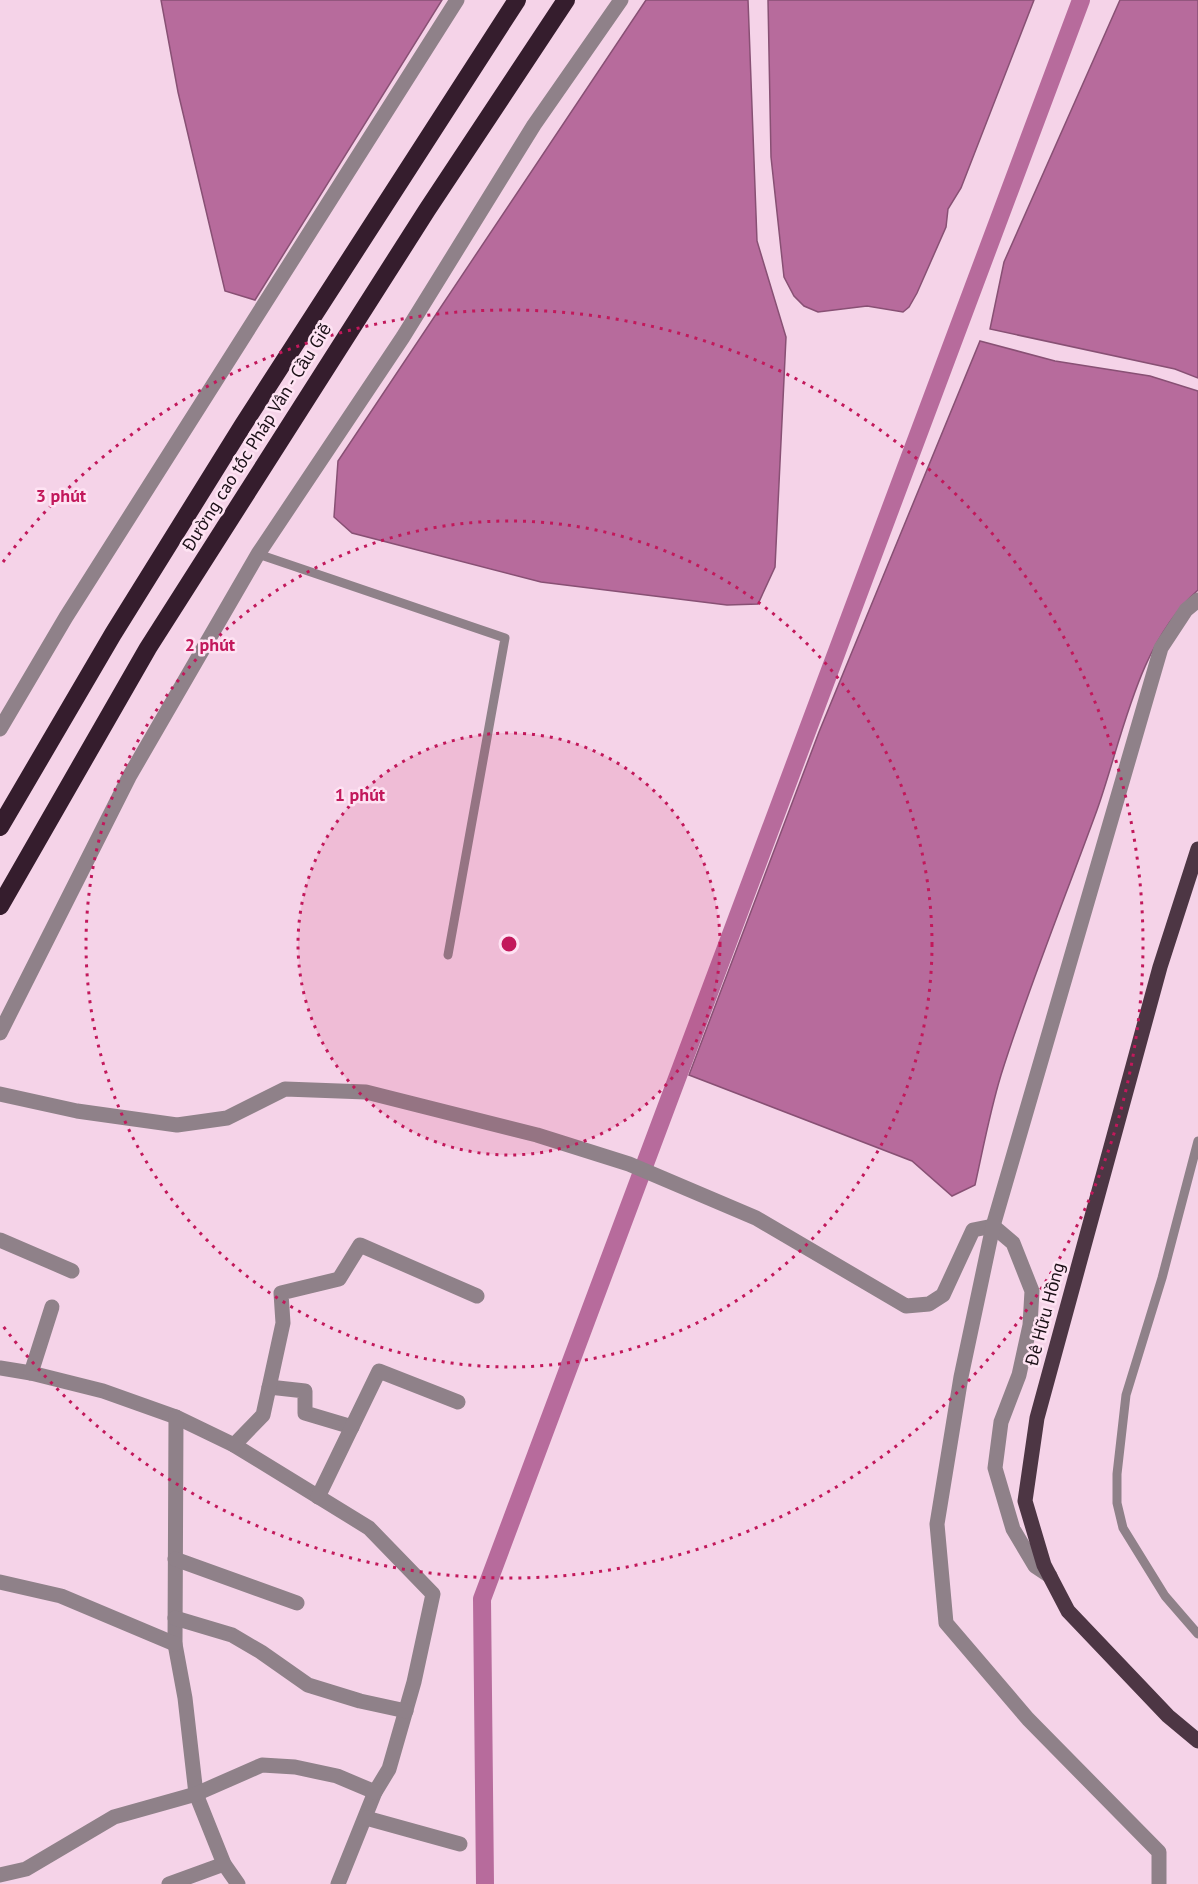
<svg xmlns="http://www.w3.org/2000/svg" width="1198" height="1884" font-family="'PT Sans',sans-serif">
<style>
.water{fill:#b76b9c;stroke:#885074;stroke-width:1.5}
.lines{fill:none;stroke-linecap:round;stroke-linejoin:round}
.canal{stroke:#b76b9c;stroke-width:18}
.service{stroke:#8f8189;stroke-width:9}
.minor{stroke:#8f8189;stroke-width:15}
.tertiary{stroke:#8f8189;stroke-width:15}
.primary{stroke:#4d3644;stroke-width:15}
.motorway{stroke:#351d2d;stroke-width:18}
.ring{fill:none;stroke:#c2185b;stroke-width:3;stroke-dasharray:3 6}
.labels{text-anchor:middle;stroke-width:5;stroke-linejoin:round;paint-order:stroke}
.street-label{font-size:18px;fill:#1b1017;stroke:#fee3f3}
.centre{fill:#c2185b;stroke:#fee3f3;stroke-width:3}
.ring-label{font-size:18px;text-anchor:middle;font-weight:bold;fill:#c2185b;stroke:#fee3f3;stroke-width:5;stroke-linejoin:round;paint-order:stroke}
</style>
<rect width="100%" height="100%" fill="#f5d3e8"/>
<!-- water -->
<g class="water">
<polygon points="161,0 442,0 255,300 225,291 178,92"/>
<polygon points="646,0 748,0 757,241 786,337 775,567 758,604 727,605 541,582 352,533 334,517 338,461"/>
<polygon points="768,0 1034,0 961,188 948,209 946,227 917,293 909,307 903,312 867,306 818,312 804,306 794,296 784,277 771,157"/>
<polygon points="1120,0 1198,0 1198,378 1175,369 990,329 1004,262"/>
<path d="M980,341l75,20 95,15 48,15v199c-61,54 -75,147 -101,220 -32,88 -68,176 -96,265 -11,36 -18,74 -26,110l-23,11 -40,-35 -223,-86 130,-343z"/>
</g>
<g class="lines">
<!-- canal -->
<polyline class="canal" points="485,1884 482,1599 1081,0"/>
<!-- service -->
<g class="service">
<polyline points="258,554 505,638 448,955"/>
<polyline points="1198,1141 1162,1278 1126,1395 1117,1474 1117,1503 1123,1528 1165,1596 1198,1634"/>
</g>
<!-- minor -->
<g class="minor">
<polyline points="0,1094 77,1111 177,1125 227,1118 285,1089 366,1092 537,1135 629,1164 756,1218 906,1306 929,1304 943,1295 973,1230 993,1226 1013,1243 1032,1291 1030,1325 1019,1375 1001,1422 995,1468 1013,1529 1035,1566 1050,1576"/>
<polyline points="0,1240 72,1271"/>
<polyline points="0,1368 31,1373 103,1391 176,1417 234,1445 369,1528 433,1594 414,1682 389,1769 375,1792 338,1884"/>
<polyline points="31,1373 52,1307"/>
<polyline points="269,1387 305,1391 305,1413 352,1427"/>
<polyline points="176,1417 175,1644 185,1698 196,1794 224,1864 238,1884"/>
<polyline points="234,1445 263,1415 283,1323 281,1293 339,1279 360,1245 477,1296"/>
<polyline points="318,1497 379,1371 458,1402"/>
<polyline points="175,1559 297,1603"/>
<polyline points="0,1582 61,1596 175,1644"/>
<polyline points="175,1618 232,1635 261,1652 308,1685 360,1701 406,1711"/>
<polyline points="366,1818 460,1844"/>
<polyline points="0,1875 26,1869 114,1817 196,1794 262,1765 295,1767 337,1776 375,1792"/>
<polyline points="169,1884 224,1864"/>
<polyline points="1159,1884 1159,1852 1028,1719 946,1623 937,1524 961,1377 993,1226 1161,648 1186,610 1198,600"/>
</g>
<!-- tertiary -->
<g class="tertiary">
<polyline points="0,729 66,617 457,0"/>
<polyline points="0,1033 129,777 258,554 403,337 534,125 621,0"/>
</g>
<!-- primary -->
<polyline class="primary" points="1198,849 1160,967 1037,1418 1025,1501 1044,1565 1068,1611 1168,1716 1198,1741"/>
<!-- motorway -->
<g class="motorway">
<polyline points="0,827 113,634 243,425 517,0"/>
<polyline points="0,906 148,648 427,210 566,0"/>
</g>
</g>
<!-- distance rings -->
<circle cx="509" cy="944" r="211" fill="#c2185b" fill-opacity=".12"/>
<g class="ring">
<circle cx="509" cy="944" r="211"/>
<circle cx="509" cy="944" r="423"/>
<path d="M3 562A634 634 0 1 1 3 1326"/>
</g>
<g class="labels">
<!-- street labels -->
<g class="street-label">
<text transform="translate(257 437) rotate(-58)" y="6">Đường cao tốc Pháp Vân - Cầu Giẽ</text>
<text transform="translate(1045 1314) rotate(-75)" y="6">Đê Hữu Hồng</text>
</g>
</g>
<circle cx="509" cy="944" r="9" class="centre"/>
<g class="ring-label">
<text x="61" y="502">3 phút</text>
<text x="210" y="651">2 phút</text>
<text x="360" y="801">1 phút</text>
</g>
</svg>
